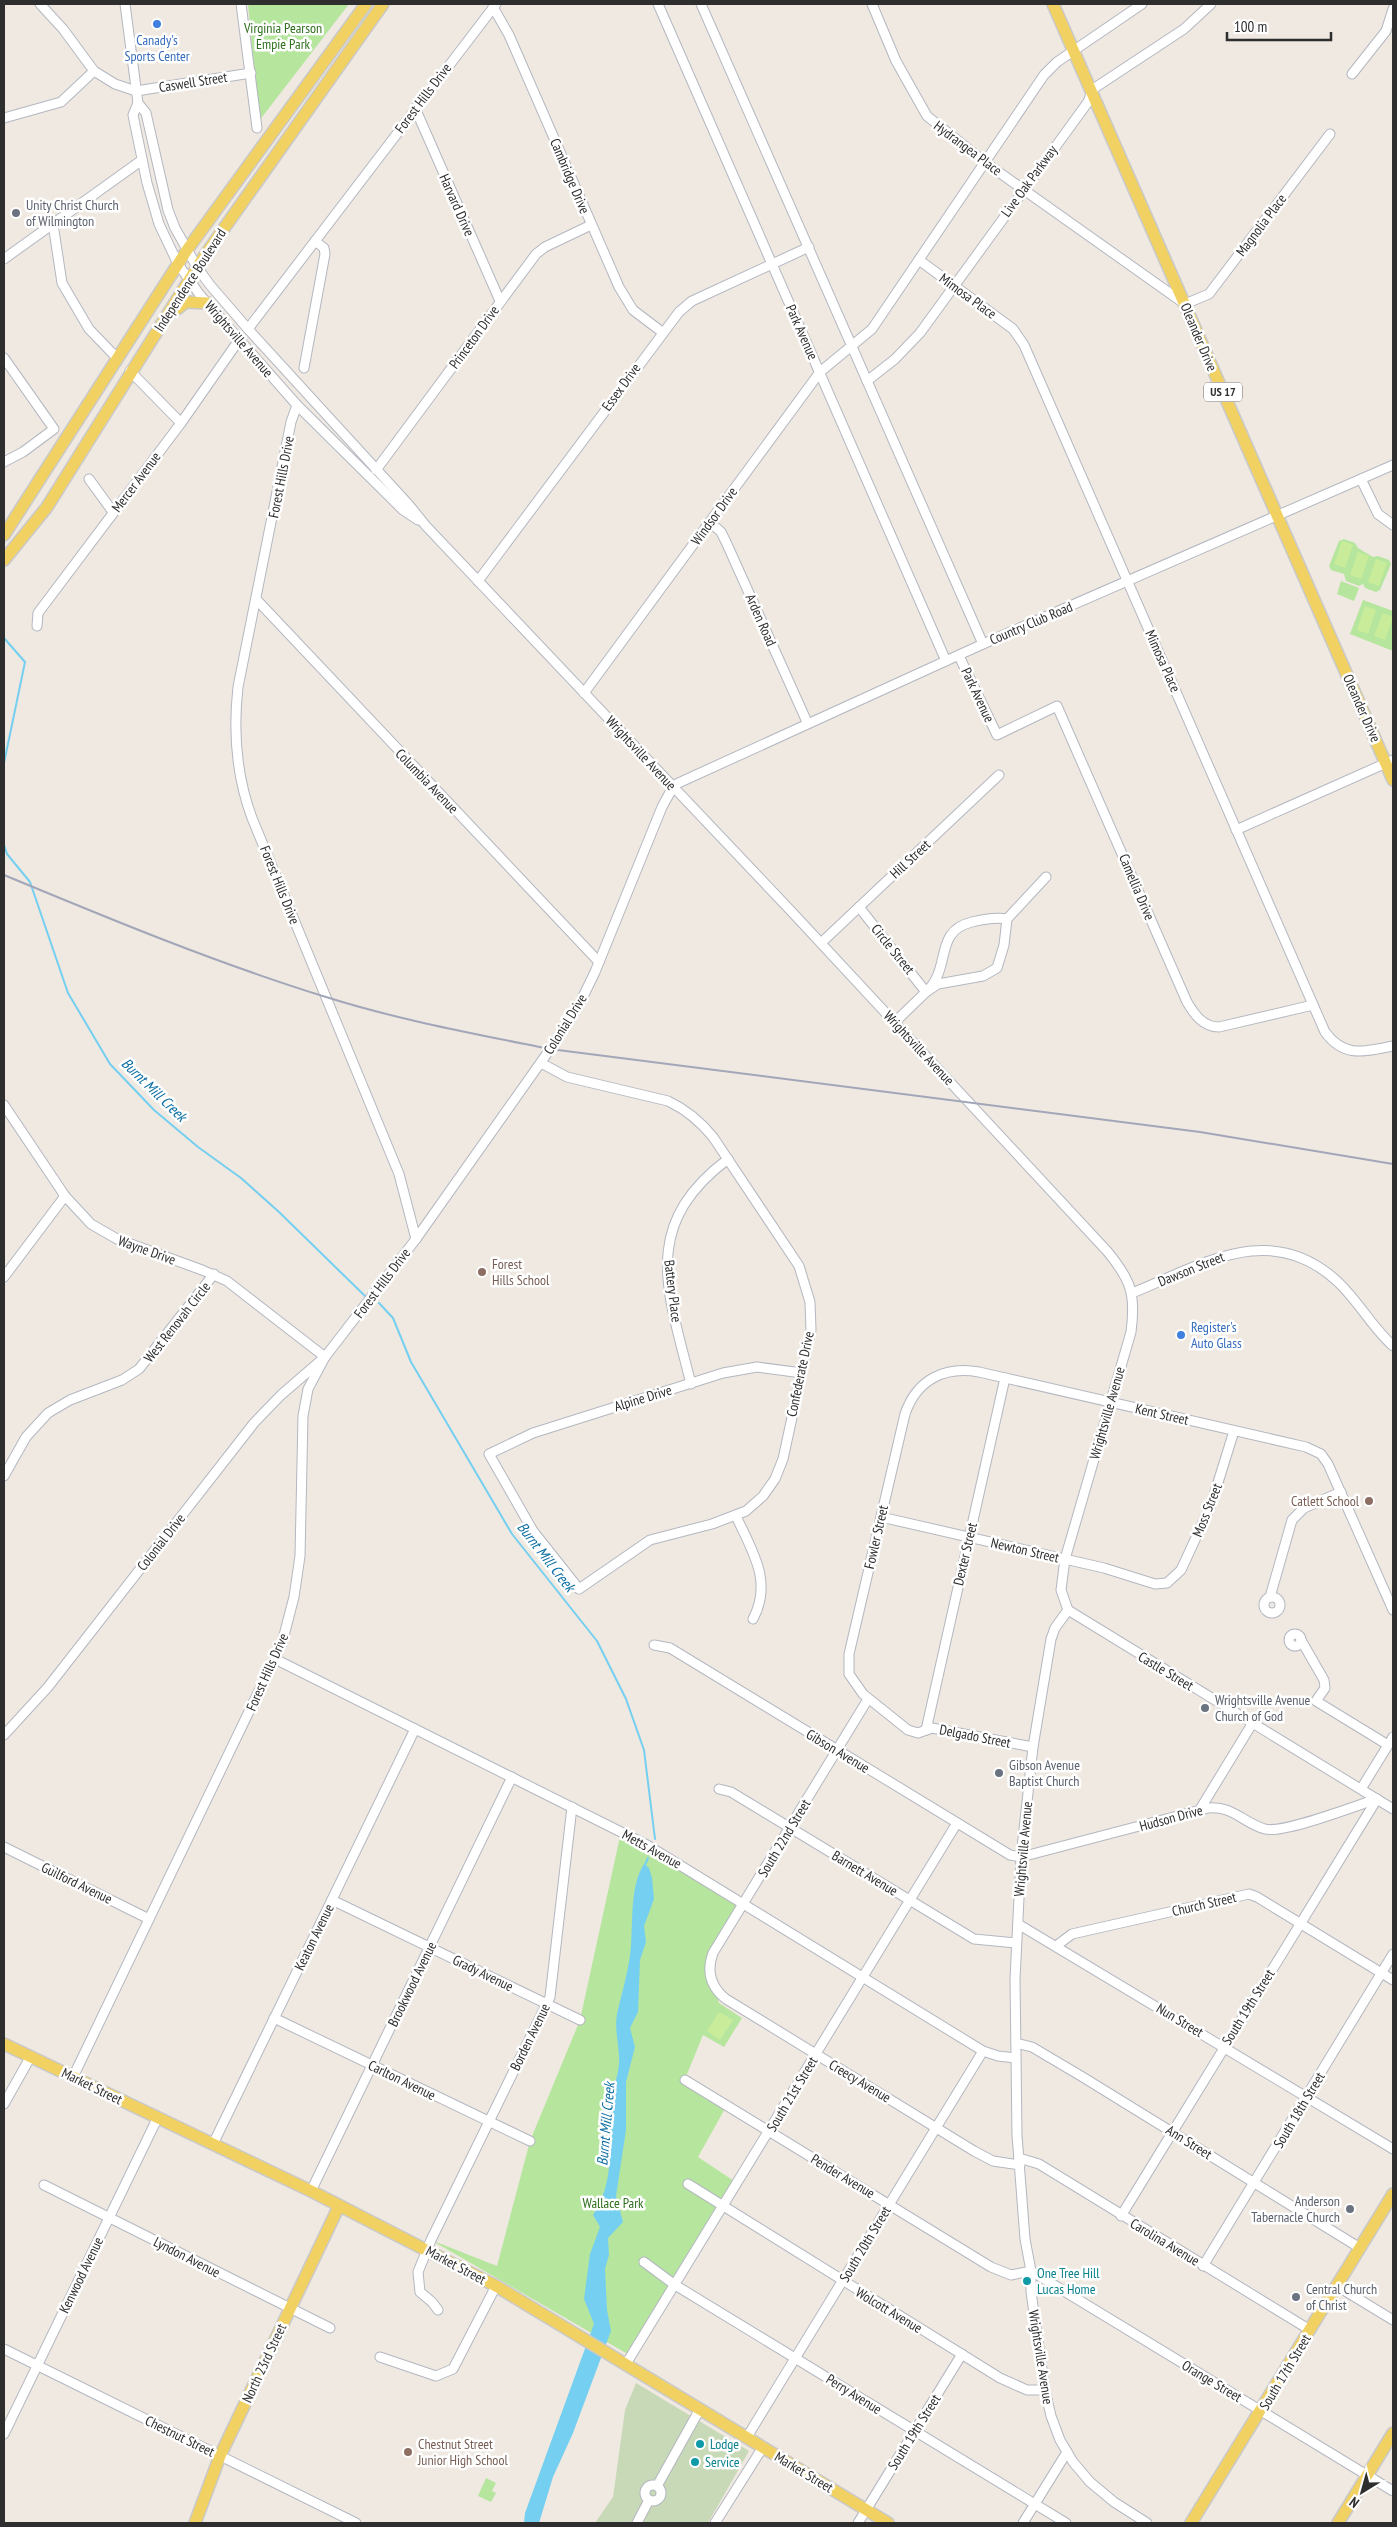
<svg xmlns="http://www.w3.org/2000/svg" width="1397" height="2527" font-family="'PT Sans Narrow',sans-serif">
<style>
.green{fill:#b6e59e}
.cemetery{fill:#c8d9b8}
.pitch{fill:#c9ec9a}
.water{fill:#75cff0}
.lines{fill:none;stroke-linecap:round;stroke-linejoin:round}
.stream{stroke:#75cff0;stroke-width:2}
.minor-casing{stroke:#b4b7c1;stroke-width:11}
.major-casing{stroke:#c9c9c9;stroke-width:14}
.minor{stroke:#fff;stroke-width:9}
.major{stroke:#f2d163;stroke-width:11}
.rail{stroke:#a3a6b8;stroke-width:2}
.shop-dot{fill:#3f7fe0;stroke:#fff;stroke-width:2}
.worship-dot{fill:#6b7280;stroke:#fff;stroke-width:2}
.education-dot{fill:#8d6e63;stroke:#fff;stroke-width:2}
.culture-dot{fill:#0f9aa8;stroke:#fff;stroke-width:2}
.labels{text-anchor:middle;stroke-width:5;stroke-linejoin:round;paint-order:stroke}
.shield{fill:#fff;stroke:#6d6d6d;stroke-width:1}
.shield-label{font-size:12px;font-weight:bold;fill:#2e2e2e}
.park-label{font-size:14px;fill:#2c6e1b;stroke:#fff}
.shop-label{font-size:14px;fill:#366cbe;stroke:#fff}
.street-label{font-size:14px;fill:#2e2e2e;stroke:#fff}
.worship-label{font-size:14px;fill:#5b616d;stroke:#fff;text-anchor:start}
.education-label{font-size:14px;fill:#785e54;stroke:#fff;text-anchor:start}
.culture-label{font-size:14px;fill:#0d838f;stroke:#fff;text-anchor:start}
.water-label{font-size:15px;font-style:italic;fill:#0d6fa3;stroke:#fff}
</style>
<rect width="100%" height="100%" fill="#efe9e1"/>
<!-- green -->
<g class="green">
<polygon points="248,4 349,4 259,121"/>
<polygon points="1344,539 1355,543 1358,548 1373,557 1378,556 1389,560 1391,564 1380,590 1376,592 1365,588 1363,584 1359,586 1346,581 1344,574 1331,570 1329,566 1339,541"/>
<polygon points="1341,581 1359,588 1354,601 1337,594"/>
<polygon points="1363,600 1393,611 1393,651 1350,634"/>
<polygon points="621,1832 743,1904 713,1953 710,1975 719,2003 742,2018 724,2047 703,2035 685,2079 727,2105 698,2157 737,2183 631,2356 431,2240 497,2266 530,2141 580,2020"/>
<polygon points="486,2478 496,2483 492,2491 496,2493 491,2502 478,2496"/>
</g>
<!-- cemetery -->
<polygon class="cemetery" points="636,2383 749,2451 708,2523 595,2523 613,2497 625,2410"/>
<!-- pitch -->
<g class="pitch">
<polygon points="1342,541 1353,545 1345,568 1334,564"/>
<polygon points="1358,552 1369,556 1361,579 1350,575"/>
<polygon points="1376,559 1387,563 1379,586 1368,582"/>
<polygon points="1365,606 1376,610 1368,634 1357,630"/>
<polygon points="1383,613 1393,617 1385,640 1374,636"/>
<polygon points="719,2012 733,2020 720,2040 707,2031"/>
</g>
<!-- water -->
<path class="water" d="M644,1864l5,4 3,10 2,21 -10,27 2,16 -6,18 -2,52 -8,16 5,19 -9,35v48l-10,66 7,26 -15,16 1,17 -4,14 2,41 4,21 -38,102 -20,44 -14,46h-15l1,-10 69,-189 -10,-25 6,-45 10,-27 -7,-12c10,-14 17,-38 16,-56 0,-11 -3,-21 0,-31l-6,-13c6,-17 14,-31 16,-51 1,-16 -5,-34 -2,-50 5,-22 12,-44 14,-68 2,-26 -1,-60 13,-82z"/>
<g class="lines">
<!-- stream -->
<g class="stream">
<polyline points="4,638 25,662 4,763"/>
<polyline points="4,845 7,854 30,882 68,993 110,1064 154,1110 198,1147 241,1178 279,1212 365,1296"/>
<polyline points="379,1303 393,1318 411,1362 512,1534 597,1641 626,1699 644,1750 655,1839"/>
<polyline points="645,1865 648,1858"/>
</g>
<defs>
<g id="minor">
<polyline points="40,4 63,29 94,71 115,84 136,91 251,73"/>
<path d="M125,4l13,99 8,10 22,97 7,18 22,39 13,18 38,44 161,176 17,21 365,385 316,340c24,29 29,43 24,81l-66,227 -4,31 7,20 325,199"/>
<polyline points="241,4 257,128"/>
<polyline points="658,4 946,661"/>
<polyline points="701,4 983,644"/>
<polyline points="872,4 896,61 927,116 986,163 1185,304 1209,294 1330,134"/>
<polyline points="493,7 509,35 619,287 633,310 662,332"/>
<polyline points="1352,74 1386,31 1393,9"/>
<polyline points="138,103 133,115 147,183 159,224 178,264 200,295 297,405 403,510 418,520"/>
<polyline points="415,108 500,301"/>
<polyline points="4,118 61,102 94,71"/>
<polyline points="53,224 62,283 89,329 116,357"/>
<polyline points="4,259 142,160"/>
<path d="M919,260l94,69 11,16 301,687c20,27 40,19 68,14"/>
<polyline points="248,329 496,4"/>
<polyline points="4,358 54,429 23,452 4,462"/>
<polyline points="304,368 325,254 324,248 315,241"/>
<polyline points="130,371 181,423"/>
<polyline points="867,381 895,359 920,333 1088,102 1093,89 1184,29 1211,4"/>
<polyline points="376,470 536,254 545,247 591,225"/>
<polyline points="89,479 113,512"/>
<polyline points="1361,479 1378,514 1393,525"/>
<polyline points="710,522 721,532 726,542 807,722"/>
<polyline points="478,581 679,312 692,301 809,247"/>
<polyline points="256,599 599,962"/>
<polyline points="37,626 38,613 181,423 239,340"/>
<path d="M959,656l38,79 60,-29 130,296c7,12 16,25 32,25l94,-22"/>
<polyline points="584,693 820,372 872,329 1044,75 1057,62 1142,4"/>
<polyline points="1236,830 1393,760"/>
<path d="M859,907l67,85c26,-23 7,-61 46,-70 12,-3 23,-5 35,-3"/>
<polyline points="821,943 999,775"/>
<polyline points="895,1022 926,992 938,984 983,976 997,968 1004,945 1007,919 1046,877"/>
<path d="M541,1063l26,14 101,24c19,9 32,20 45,36l86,129 11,36 1,28 -28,129 -8,20 -12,17 -17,15 -34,13 -62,16 -71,49 -46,-58 -44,-77 44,-21 190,-60 34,-6 45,6"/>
<polyline points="4,1105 65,1196 91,1224 117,1239 202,1270 227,1281 325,1357 281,1395 254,1423 48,1687 4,1735"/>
<polyline points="416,1239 553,1045 579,1005 595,972 662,807 674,785 983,644 1393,465"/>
<polyline points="4,1277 65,1196"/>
<path d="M1132,1293c70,-28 139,-74 206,-11 21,20 34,45 55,64"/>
<path d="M691,1384c-23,-93 -52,-158 37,-225"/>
<polyline points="4,1476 26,1437 48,1413 70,1400 122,1380 139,1369 214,1274"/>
<path d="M736,1516c16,35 37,65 17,103"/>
<polyline points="881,1517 1104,1568 1155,1584 1167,1583 1181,1570 1211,1505 1234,1431"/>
<polyline points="1270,1597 1292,1520 1304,1508 1341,1492"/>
<circle cx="1272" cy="1605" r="8"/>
<polyline points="1068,1610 1055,1628 1051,1639 1033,1747 1021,1857 1015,1979 1017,2135 1025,2239 1031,2271 1031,2292 1045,2390 1051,2416 1060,2440 1073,2462 1090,2482 1114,2502 1147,2523"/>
<circle cx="1295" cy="1640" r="6"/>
<polyline points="1301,1640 1324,1680 1325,1688 1316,1701 1388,1745"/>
<path d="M654,1645l16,3 340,207 11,2 187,-49c24,-3 37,16 57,21 18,5 90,-23 112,-30"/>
<polyline points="275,1659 647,1845 983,2051 998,2056 1016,2058"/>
<path d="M868,1699l-155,254c-7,19 -2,34 13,46l248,152 19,10 27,4"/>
<polyline points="926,1730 1005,1378"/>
<path d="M1033,1747l-101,-19 -14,5 -10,-3 -45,-36 -14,-20v-20l56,-240c12,-35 40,-48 74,-42l327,75 15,7 7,10 65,146"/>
<polyline points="719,1789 731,1792 974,1939 1016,1943"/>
<polyline points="1361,1789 1393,1737"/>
<polyline points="1199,1811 1252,1724"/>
<polyline points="4,1847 149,1919"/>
<polyline points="332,1900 580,2020"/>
<polyline points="1018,1924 1393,2149"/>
<polyline points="1056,1946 1072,1934 1249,1894 1257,1897 1393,1980"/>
<polyline points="274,2018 530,2141"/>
<polyline points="1016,2043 1032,2047 1081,2076 1360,2248"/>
<path d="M73,2077l209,-434 12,-46 6,-41 3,-140 5,-27 17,-32 91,-118 -17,-65 -147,-356c-16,-43 -19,-87 -14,-131l53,-265 6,-17"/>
<polyline points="685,2080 991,2267 1011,2275 1031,2271 1393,2491"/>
<polyline points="4,2104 31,2056"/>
<polyline points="213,2144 415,1729"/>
<polyline points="1019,2158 1039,2164 1310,2330"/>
<polyline points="688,2184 1000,2378 1027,2390 1045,2390"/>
<polyline points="44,2185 330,2328"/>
<polyline points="311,2191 512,1777"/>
<polyline points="1121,2216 1377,1799"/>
<polyline points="644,2262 675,2285 1066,2523"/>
<polyline points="1203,2266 1393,1954"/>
<polyline points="1337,2286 1393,2320"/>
<polyline points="438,2310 432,2302 420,2292 418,2272 431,2240 550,1997 572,1807"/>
<polyline points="4,2349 356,2523"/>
<polyline points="380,2357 436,2376 453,2369 496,2286"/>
<polyline points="626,2364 957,1823"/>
<polyline points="4,2434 158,2117"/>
<polyline points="747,2437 983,2051"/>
<circle cx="653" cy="2493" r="8"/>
<polyline points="657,2486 700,2409"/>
<polyline points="637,2523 649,2500"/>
<polyline points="715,2523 763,2447"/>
<polyline points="858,2523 962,2354"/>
<polyline points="1023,2523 1067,2452"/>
</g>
<g id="major">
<polyline points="1053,4 1393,780"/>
<polyline points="173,312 186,302 208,303"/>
<polyline points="4,535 187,250 366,4"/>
<polyline points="4,560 47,507 203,258 383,4"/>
<polyline points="4,2044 311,2191 496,2286 888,2523"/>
<polyline points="195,2523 220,2456 339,2206"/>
<polyline points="1191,2523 1393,2194"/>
<polyline points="1338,2523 1393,2433"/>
</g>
</defs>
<!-- minor casing -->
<use href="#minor" class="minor-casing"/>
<!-- major casing -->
<use href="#major" class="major-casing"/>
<!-- minor -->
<use href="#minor" class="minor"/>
<!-- major -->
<use href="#major" class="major"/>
<!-- rail -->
<path class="rail" d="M4,875c106,44 212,88 322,122 73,23 149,37 224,52l650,83 193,32"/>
</g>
<!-- markers -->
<g class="shop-dot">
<circle cx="157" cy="24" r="5"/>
<circle cx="1181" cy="1335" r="5"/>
</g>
<g class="worship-dot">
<circle cx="16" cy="213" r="5"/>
<circle cx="1205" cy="1708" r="5"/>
<circle cx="999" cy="1773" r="5"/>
<circle cx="1350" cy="2209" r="5"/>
<circle cx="1296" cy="2297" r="5"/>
</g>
<g class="education-dot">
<circle cx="482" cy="1272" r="5"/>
<circle cx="1369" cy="1501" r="5"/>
<circle cx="408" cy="2452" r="5"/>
</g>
<g class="culture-dot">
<circle cx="1027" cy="2281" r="5"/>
<circle cx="700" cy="2444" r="5"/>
<circle cx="695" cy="2462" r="5"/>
</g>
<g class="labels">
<!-- shield labels -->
<rect class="shield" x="1204" y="382.5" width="38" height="19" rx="4"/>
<g class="shield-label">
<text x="1223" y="396">US 17</text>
</g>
<!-- park labels -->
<g class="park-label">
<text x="283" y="33">Virginia Pearson<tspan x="283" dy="16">Empie Park</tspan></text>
<text x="613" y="2208">Wallace Park</text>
</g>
<!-- shop labels -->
<g class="shop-label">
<text x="157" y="45">Canady's<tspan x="157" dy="16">Sports Center</tspan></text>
<text x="1191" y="1332" text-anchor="start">Register's<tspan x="1191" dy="16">Auto Glass</tspan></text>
</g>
<!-- street labels -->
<g class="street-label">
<text transform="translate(193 82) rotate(-9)" y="5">Caswell Street</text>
<text transform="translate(423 98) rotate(-53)" y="5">Forest Hills Drive</text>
<text transform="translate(968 148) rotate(37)" y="5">Hydrangea Place</text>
<text transform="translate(570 176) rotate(67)" y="5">Cambridge Drive</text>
<text transform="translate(1029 181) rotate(-54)" y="5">Live Oak Parkway</text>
<text transform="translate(457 205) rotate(66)" y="5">Harvard Drive</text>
<text transform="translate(1261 225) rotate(-53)" y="5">Magnolia Place</text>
<text transform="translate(190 280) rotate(-57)" y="5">Independence Boulevard</text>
<text transform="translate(968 296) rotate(36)" y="5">Mimosa Place</text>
<text transform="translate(802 332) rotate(66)" y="5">Park Avenue</text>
<text transform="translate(474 337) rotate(-54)" y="5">Princeton Drive</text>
<text transform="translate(1199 337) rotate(67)" y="5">Oleander Drive</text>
<text transform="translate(239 339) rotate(49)" y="5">Wrightsville Avenue</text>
<text transform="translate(621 387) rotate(-54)" y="5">Essex Drive</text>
<text transform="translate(281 477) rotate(-79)" y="5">Forest Hills Drive</text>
<text transform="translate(136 482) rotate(-53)" y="5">Mercer Avenue</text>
<text transform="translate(714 516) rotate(-54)" y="5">Windsor Drive</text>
<text transform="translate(761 620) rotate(66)" y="5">Arden Road</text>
<text transform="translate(1031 623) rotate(-23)" y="5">Country Club Road</text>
<text transform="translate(1163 661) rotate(66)" y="5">Mimosa Place</text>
<text transform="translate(978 695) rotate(65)" y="5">Park Avenue</text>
<text transform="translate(1362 708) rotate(66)" y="5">Oleander Drive</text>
<text transform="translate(641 753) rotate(47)" y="5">Wrightsville Avenue</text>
<text transform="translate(427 781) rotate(46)" y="5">Columbia Avenue</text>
<text transform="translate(910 859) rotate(-43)" y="5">Hill Street</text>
<text transform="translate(280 885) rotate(68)" y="5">Forest Hills Drive</text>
<text transform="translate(1137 887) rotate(67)" y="5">Camellia Drive</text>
<text transform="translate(893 949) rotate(51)" y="5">Circle Street</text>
<text transform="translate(565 1024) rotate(-58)" y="5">Colonial Drive</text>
<text transform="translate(919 1048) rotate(47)" y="5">Wrightsville Avenue</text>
<text transform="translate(147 1250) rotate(20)" y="5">Wayne Drive</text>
<text transform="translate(1191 1269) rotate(-22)" y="5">Dawson Street</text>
<text transform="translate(382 1283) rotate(-53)" y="5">Forest Hills Drive</text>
<text transform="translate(673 1291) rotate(83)" y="5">Battery Place</text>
<text transform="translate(177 1322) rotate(-52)" y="5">West Renovah Circle</text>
<text transform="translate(800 1374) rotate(-78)" y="5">Confederate Drive</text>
<text transform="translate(643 1398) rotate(-17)" y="5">Alpine Drive</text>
<text transform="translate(1107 1413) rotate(-74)" y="5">Wrightsville Avenue</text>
<text transform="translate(1162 1414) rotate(13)" y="5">Kent Street</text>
<text transform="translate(1207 1510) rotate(-68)" y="5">Moss Street</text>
<text transform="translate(876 1537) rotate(-77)" y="5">Fowler Street</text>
<text transform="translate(161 1542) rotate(-52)" y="5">Colonial Drive</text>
<text transform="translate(1025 1550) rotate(13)" y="5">Newton Street</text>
<text transform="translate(965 1554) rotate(-77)" y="5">Dexter Street</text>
<text transform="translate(1166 1671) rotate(31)" y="5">Castle Street</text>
<text transform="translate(267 1672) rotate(-66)" y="5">Forest Hills Drive</text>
<text transform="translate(975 1736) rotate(11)" y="5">Delgado Street</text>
<text transform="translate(838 1751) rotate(31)" y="5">Gibson Avenue</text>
<text transform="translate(1171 1818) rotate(-15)" y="5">Hudson Drive</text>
<text transform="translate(784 1838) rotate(-59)" y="5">South 22nd Street</text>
<text transform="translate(652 1849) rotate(29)" y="5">Metts Avenue</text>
<text transform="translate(1023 1849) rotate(-85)" y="5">Wrightsville Avenue</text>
<text transform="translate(865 1873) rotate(31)" y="5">Barnett Avenue</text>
<text transform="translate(77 1883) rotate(26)" y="5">Guilford Avenue</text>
<text transform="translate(1204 1904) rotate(-13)" y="5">Church Street</text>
<text transform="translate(314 1937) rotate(-64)" y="5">Keaton Avenue</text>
<text transform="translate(483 1973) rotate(26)" y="5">Grady Avenue</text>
<text transform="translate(412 1984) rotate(-64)" y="5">Brookwood Avenue</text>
<text transform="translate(1248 2007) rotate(-58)" y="5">South 19th Street</text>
<text transform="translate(1180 2020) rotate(31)" y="5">Nun Street</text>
<text transform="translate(530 2037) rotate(-64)" y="5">Borden Avenue</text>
<text transform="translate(402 2080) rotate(26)" y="5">Carlton Avenue</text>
<text transform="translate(860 2081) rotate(31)" y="5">Creecy Avenue</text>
<text transform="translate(92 2086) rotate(26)" y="5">Market Street</text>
<text transform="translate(792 2094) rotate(-59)" y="5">South 21st Street</text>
<text transform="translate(1299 2110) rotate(-59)" y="5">South 18th Street</text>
<text transform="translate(1189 2142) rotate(32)" y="5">Ann Street</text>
<text transform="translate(843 2176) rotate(31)" y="5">Pender Avenue</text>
<text transform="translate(1165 2242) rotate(31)" y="5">Carolina Avenue</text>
<text transform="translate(865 2244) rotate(-59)" y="5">South 20th Street</text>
<text transform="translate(187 2257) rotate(27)" y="5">Lyndon Avenue</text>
<text transform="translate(456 2265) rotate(28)" y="5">Market Street</text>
<text transform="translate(81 2275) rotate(-64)" y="5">Kenwood Avenue</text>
<text transform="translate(889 2310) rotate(31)" y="5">Wolcott Avenue</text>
<text transform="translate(1041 2357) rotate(81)" y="5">Wrightsville Avenue</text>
<text transform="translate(264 2363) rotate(-65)" y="5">North 23rd Street</text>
<text transform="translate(1285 2372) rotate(-59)" y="5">South 17th Street</text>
<text transform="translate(1212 2381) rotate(31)" y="5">Orange Street</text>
<text transform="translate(854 2394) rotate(32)" y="5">Perry Avenue</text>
<text transform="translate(914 2432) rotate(-58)" y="5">South 19th Street</text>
<text transform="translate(180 2436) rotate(26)" y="5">Chestnut Street</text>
<text transform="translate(804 2472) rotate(31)" y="5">Market Street</text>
</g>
<!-- worship labels -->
<g class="worship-label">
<text x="26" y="210">Unity Christ Church<tspan x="26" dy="16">of Wilmington</tspan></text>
<text x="1215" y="1705">Wrightsville Avenue<tspan x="1215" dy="16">Church of God</tspan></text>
<text x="1009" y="1770">Gibson Avenue<tspan x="1009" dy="16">Baptist Church</tspan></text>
<text x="1340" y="2206" text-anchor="end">Anderson<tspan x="1340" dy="16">Tabernacle Church</tspan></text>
<text x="1306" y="2294">Central Church<tspan x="1306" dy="16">of Christ</tspan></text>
</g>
<!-- education labels -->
<g class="education-label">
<text x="492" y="1269">Forest<tspan x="492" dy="16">Hills School</tspan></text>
<text x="1359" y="1506" text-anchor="end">Catlett School</text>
<text x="418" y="2449">Chestnut Street<tspan x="418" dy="16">Junior High School</tspan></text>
</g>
<!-- culture labels -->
<g class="culture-label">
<text x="1037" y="2278">One Tree Hill<tspan x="1037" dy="16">Lucas Home</tspan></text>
<text x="710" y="2449">Lodge</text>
<text x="705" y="2467">Service</text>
</g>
<!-- water labels -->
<g class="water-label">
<text transform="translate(154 1090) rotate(44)" y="5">Burnt Mill Creek</text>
<text transform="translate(546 1557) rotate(52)" y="5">Burnt Mill Creek</text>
<text transform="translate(606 2124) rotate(-85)" y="5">Burnt Mill Creek</text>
</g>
</g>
<!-- border -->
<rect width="1397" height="2527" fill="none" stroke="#2e2e2e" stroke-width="10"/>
<!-- north arrow -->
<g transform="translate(1362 2492) rotate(217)" stroke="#ffffff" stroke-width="4" paint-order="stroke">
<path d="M0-4L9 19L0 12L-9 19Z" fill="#2e2e2e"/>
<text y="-8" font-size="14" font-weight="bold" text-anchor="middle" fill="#2e2e2e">N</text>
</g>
<!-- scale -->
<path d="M1227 32v8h104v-8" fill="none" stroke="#2e2e2e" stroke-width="2.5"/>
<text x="1234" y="32" font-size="15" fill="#2e2e2e" stroke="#ffffff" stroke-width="4" paint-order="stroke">100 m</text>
</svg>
